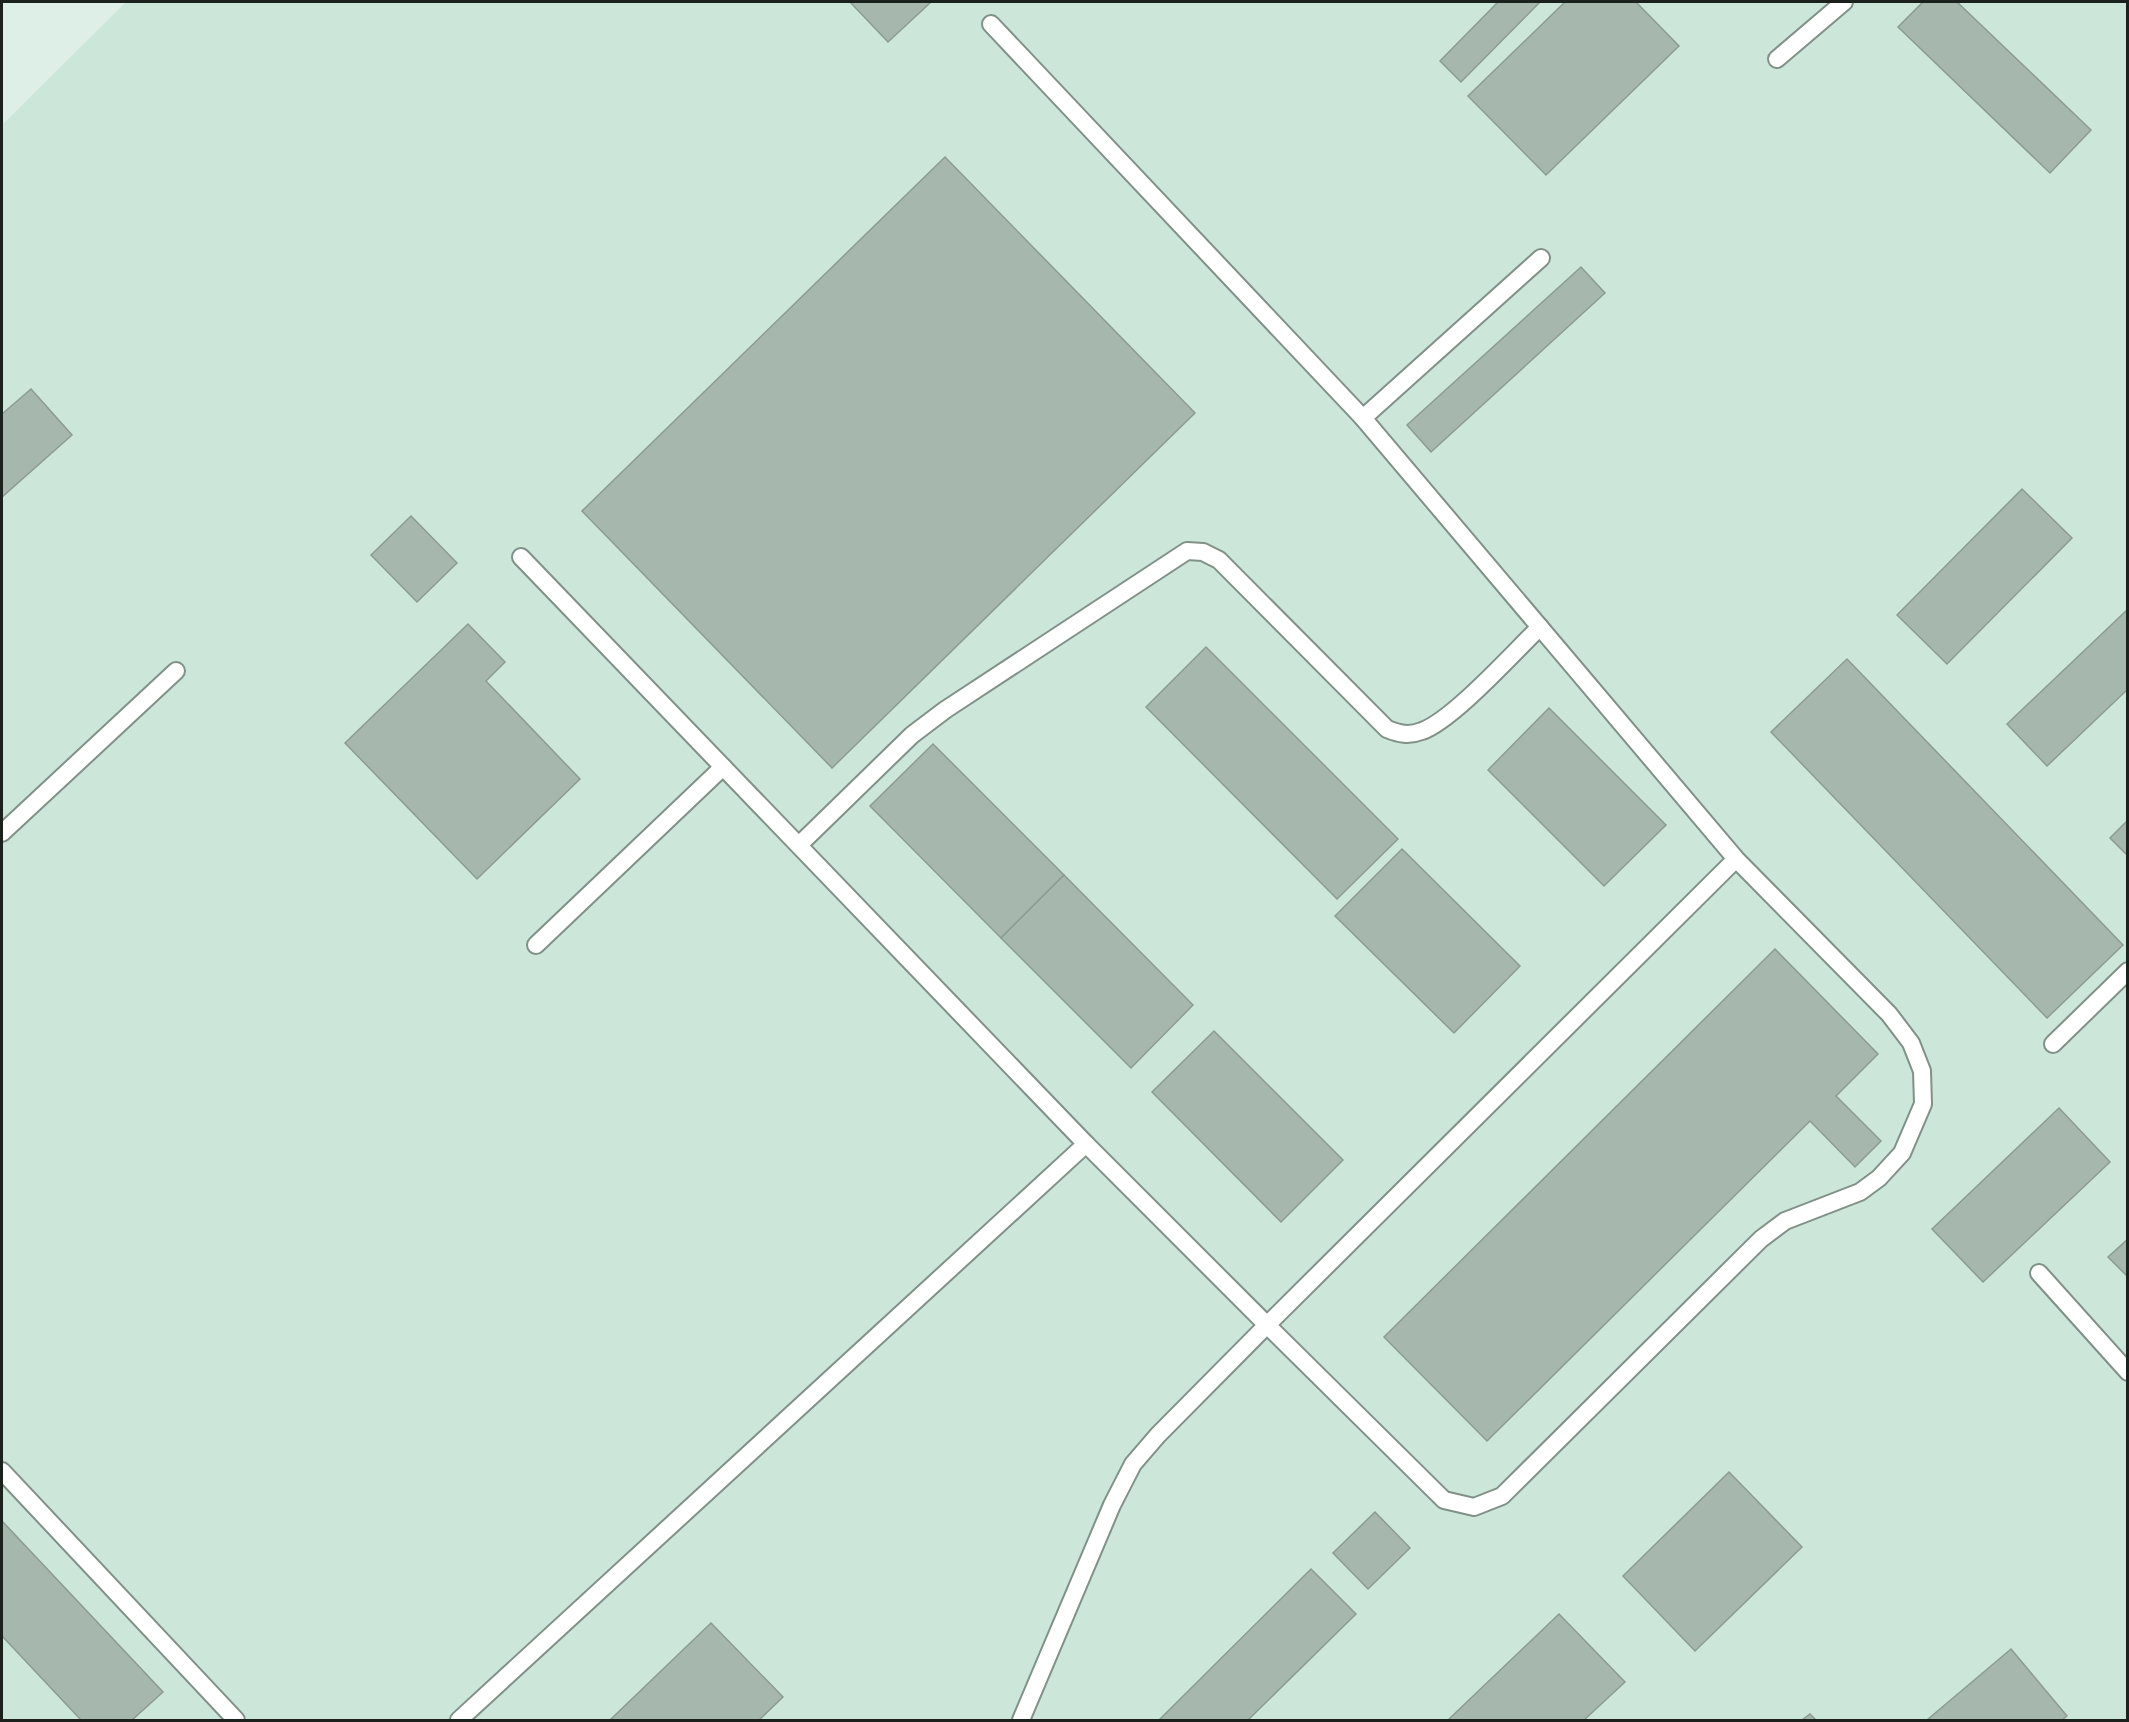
<svg xmlns="http://www.w3.org/2000/svg" width="2129" height="1722" font-family="'IBM Plex Serif',serif">
<style>
.built{fill:#cce6d9}
.building{fill:#a6b7ae;stroke:#8c9c94;stroke-width:1.5}
.lines{fill:none;stroke-linecap:round;stroke-linejoin:round}
.lane-casing{stroke:#809188;stroke-width:20}
.lane{stroke:#fff;stroke-width:16}
</style>
<rect width="100%" height="100%" fill="#ddefe6"/>
<!-- built -->
<polygon class="built" points="126,2 2127,2 2127,1720 2,1720 2,125"/>
<!-- building -->
<g class="building">
<polygon points="850,2 931,2 888,42"/>
<polygon points="1498,2 1540,2 1461,82 1440,61"/>
<polygon points="1565,2 1636,2 1679,46 1546,175 1468,96"/>
<polygon points="1923,2 1957,2 2091,130 2050,173 1898,27"/>
<polygon points="945,157 1195,413 832,768 582,511"/>
<polygon points="1581,267 1605,293 1431,452 1407,425"/>
<polygon points="31,389 72,435 2,497 2,414"/>
<polygon points="2022,489 2072,538 1947,664 1897,615"/>
<polygon points="411,516 457,563 417,602 371,555"/>
<polygon points="2128,609 2128,689 2047,766 2007,724"/>
<polygon points="468,624 505,662 486,681 580,779 477,879 345,743"/>
<polygon points="1206,647 1398,839 1337,899 1146,707"/>
<polygon points="1847,659 2123,945 2047,1018 1771,732"/>
<polygon points="1549,708 1666,825 1604,886 1488,770"/>
<polygon points="933,744 1064,875 1001,938 870,806"/>
<polygon points="2128,820 2128,856 2110,838"/>
<polygon points="1402,849 1520,966 1454,1033 1335,916"/>
<polygon points="1064,875 1193,1005 1131,1068 1001,938"/>
<polygon points="1775,949 1878,1054 1836,1096 1881,1141 1855,1167 1810,1121 1487,1441 1384,1337"/>
<polygon points="1214,1031 1343,1160 1281,1222 1152,1092"/>
<polygon points="2059,1108 2110,1162 1983,1282 1932,1229"/>
<polygon points="2128,1239 2128,1277 2108,1257"/>
<polygon points="1729,1472 1802,1547 1695,1651 1623,1576"/>
<polygon points="1375,1512 1410,1548 1368,1589 1333,1553"/>
<polygon points="2,1521 163,1692 132,1720 81,1720 2,1636"/>
<polygon points="1311,1569 1356,1614 1248,1720 1159,1720"/>
<polygon points="1559,1614 1625,1682 1584,1720 1448,1720"/>
<polygon points="711,1623 783,1697 759,1720 610,1720"/>
<polygon points="2011,1649 2067,1716 2062,1720 1927,1720"/>
<polygon points="1810,1714 1816,1720 1802,1720"/>
</g>
<g class="lines">
<defs>
<g id="lane">
<polyline points="991,24 1363,418 1736,859 1889,1014 1911,1043 1922,1071 1923,1104 1902,1153 1879,1178 1860,1192 1785,1221 1761,1239 1502,1496 1474,1507 1444,1500 1267,1325 1736,859"/>
<polyline points="1777,59 1844,2"/>
<polyline points="1363,418 1541,258"/>
<polyline points="2,833 176,671"/>
<path d="M799,845l113,-110 33,-25 242,-159 16,1 16,8 168,169c12,5 22,7 35,2 31,-11 92,-79 118,-104"/>
<polyline points="536,945 723,767"/>
<polyline points="2053,1044 2128,971"/>
<polyline points="2039,1273 2128,1372"/>
<polyline points="2,1471 236,1720"/>
<polyline points="459,1720 1086,1144 521,557"/>
<polyline points="1021,1720 1112,1505 1133,1464 1158,1435 1267,1325 1086,1144"/>
</g>
</defs>
<!-- lane casing -->
<use href="#lane" class="lane-casing"/>
<!-- lane -->
<use href="#lane" class="lane"/>
</g>
<!-- border -->
<rect width="2129" height="1722" fill="none" stroke="#1b221e" stroke-width="6"/>
</svg>
